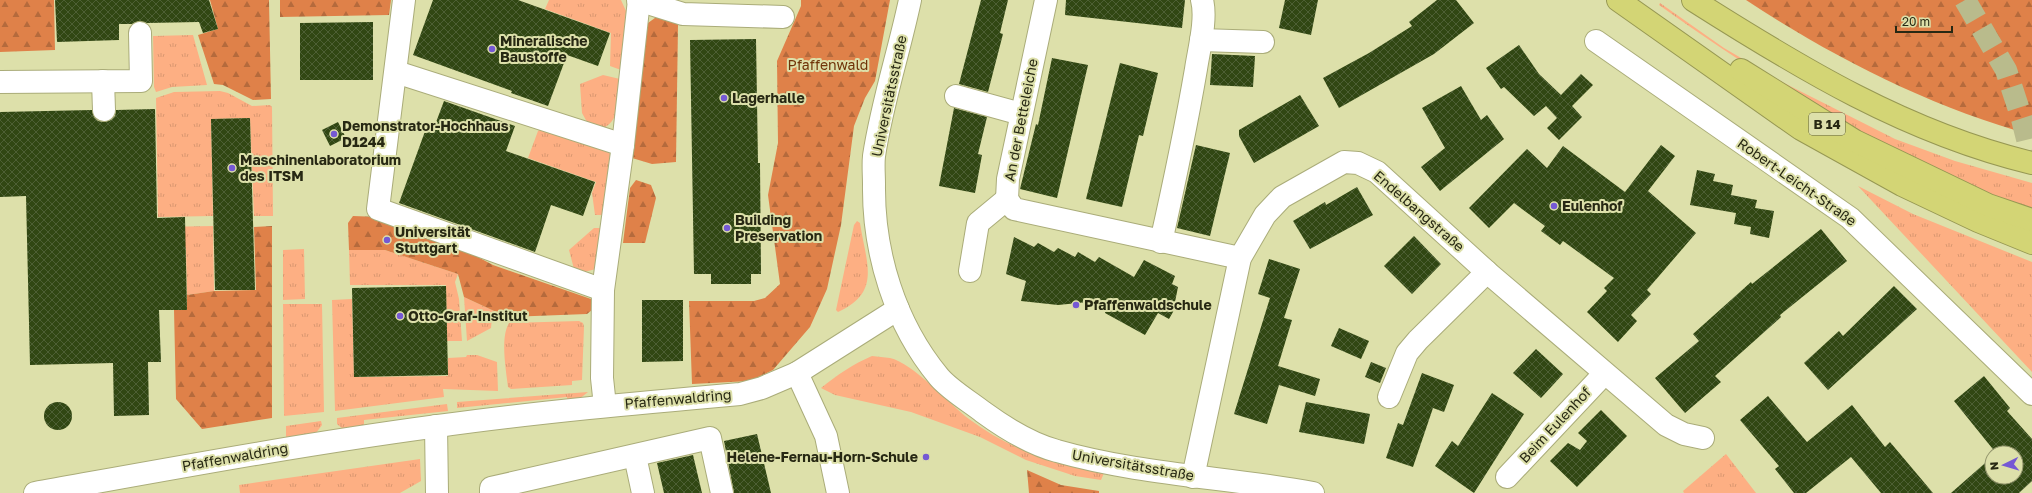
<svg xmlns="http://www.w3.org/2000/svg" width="2032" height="493" font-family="'Golos Text',sans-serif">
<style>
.grass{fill:url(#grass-tufts)}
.forest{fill:url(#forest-firs)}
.building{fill:url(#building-cross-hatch)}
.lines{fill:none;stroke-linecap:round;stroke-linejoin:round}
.minor-tunnel{stroke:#b9bb8c;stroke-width:22;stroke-dasharray:22 11;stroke-linecap:butt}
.minor-casing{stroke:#aaac79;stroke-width:24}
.highway-casing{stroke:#979853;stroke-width:24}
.minor{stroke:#fff;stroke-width:22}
.highway{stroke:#d3d575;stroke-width:22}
.poi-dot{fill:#7559d4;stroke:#dde0aa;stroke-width:1.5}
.labels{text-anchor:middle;stroke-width:4;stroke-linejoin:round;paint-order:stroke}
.shield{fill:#dde0aa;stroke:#5e5f40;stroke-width:1}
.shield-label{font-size:13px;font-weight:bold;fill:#272813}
.poi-label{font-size:14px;font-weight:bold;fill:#272813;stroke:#dde0aa;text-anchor:start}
.park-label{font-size:14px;fill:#703308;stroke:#dde0aa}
.street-label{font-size:14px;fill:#272813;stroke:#dde0aa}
</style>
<defs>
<pattern id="grass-tufts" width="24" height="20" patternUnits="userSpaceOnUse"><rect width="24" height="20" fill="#fdaf83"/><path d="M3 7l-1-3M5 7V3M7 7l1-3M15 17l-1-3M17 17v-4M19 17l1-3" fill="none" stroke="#d99770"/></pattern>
<pattern id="forest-firs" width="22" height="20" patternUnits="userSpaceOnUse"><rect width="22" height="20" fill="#df8149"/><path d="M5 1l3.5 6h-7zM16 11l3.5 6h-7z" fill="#b56a3c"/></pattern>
<pattern id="building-cross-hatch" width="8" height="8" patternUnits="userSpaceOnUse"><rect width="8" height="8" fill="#314713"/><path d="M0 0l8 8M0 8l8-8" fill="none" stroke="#4d5f34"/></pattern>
</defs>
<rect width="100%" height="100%" fill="#dde0aa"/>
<!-- grass -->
<g class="grass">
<polygon points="549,0 621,0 626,11 621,70 610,66 611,33 545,9"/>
<path d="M1660,3l64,45 60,35 111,56 60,22 77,22v26c-136,-45 -257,-122 -373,-204z"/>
<polygon points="193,35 207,85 172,87 156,92 154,87 153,36"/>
<path d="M603,75l17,4c-2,17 1,42 -17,49l-16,-6 -5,-9 -2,-29z"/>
<polygon points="220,91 228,93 252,106 270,105 272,107 273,216 254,216 250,118 211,119 213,216 158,217 156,98 174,92"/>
<polygon points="544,126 606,148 612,157 606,215 595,215 592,193 596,182 528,158 538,131"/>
<polygon points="1858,186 1913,214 2032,262 2032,372"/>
<path d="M857,221l3,2c6,40 22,69 -22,89l-2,-2 18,-85z"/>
<polygon points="213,226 214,291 187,295 186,248 159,248 158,227"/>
<polygon points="594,228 604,228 596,269 584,272 574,269 569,250"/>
<polygon points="304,249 305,299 283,300 283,250"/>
<polygon points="349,250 385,250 458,274 455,282 459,299 462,341 447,341 446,285 350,285"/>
<polygon points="464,297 507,317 492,317 491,328 467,341"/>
<polygon points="352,299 354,377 448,376 448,358 466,357 467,355 477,355 497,362 498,391 443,389 444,397 335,411 332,300"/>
<polygon points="283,304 322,304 324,412 284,416"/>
<path d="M579,321l4,2 1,4 -2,53 -10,1v4l-61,4 -3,-2c-2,-17 -8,-49 1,-64z"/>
<path d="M872,356c6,1 12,1 18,2 23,5 59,46 79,61 40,30 86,46 135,54l-3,7 -26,-4 -49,-16 -46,-23 -69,-25 -76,-17 -14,-7c16,-13 32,-24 51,-32z"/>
<polygon points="588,392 578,400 567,403 567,397 457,408 457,402"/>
<polygon points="447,404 448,411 364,420 364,426 343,429 337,424 337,418"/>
<polygon points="321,421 322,425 316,433 286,437 286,426"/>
<polygon points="1726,454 1756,493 1684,493 1683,491"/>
<polygon points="420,459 421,481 400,493 240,493 239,485"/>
</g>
<!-- forest -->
<g class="forest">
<polygon points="0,0 54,0 55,50 0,52"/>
<polygon points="210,0 269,0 271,99 253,100 223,85 214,84 198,35 218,29"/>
<polygon points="280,0 391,0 389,15 280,17"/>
<polygon points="801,0 890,0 875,81 865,98 854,126 841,225 827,289 810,327 773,370 750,381 692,384 689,301 754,301 765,298 780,284 768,195 778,143 777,61 801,6"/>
<path d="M1746,0h286v135c-101,-28 -198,-77 -286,-135z"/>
<polygon points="659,15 672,16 678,25 676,162 652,164 632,158 648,23"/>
<polygon points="636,180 651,185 656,198 645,243 623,243 630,188"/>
<polygon points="353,216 379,217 474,255 493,265 591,299 592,310 587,314 507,317 464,297 458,274 385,250 349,250 348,223"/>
<polygon points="272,226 272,418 202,429 176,399 174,310 187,310 187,295 214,291 256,290 254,227"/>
<polygon points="1027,470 1061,485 1099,491 1099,493 1029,493"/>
</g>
<!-- building -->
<g class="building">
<polygon points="55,0 209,0 218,29 203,33 199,22 147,23 139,21 132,24 119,24 119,40 57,42"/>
<polygon points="433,0 518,0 610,33 598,66 567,55 548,106 511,93 512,91 413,55"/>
<polygon points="981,0 1008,0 1000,33 1003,34 988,92 959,84"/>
<polygon points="1066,0 1185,0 1182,28 1065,15"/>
<polygon points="1285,0 1318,0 1311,35 1279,28"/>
<polygon points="1437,0 1456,0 1474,23 1434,54 1339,108 1323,78 1369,53 1412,26 1409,22"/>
<polygon points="373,22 373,80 300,80 300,23"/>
<polygon points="756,39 758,163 760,163 761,274 751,274 751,284 711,284 711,274 694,274 690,40"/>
<polygon points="1519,45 1539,74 1561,95 1581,74 1593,85 1572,106 1582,117 1559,140 1547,128 1557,118 1546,106 1534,116 1504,87 1501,89 1486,68"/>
<polygon points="1212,54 1255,56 1253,87 1210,85"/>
<polygon points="1052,58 1088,65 1057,198 1020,189 1036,124 1038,125"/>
<polygon points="1120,63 1158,73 1143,136 1139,135 1122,207 1086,199"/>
<polygon points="1461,86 1481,120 1487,115 1504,139 1440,191 1421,167 1445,148 1422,108"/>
<polygon points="1300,95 1319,126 1254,163 1239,136 1239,130"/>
<polygon points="444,101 515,126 506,151 595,182 583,216 551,205 535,252 399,203 428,123 435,125"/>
<polygon points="954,108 987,117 978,154 982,155 975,193 939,186"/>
<polygon points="155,109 157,218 185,217 187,310 159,310 161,362 148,362 149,415 114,416 113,363 30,365 26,196 0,197 0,112 92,110 94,117 98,121 104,122 111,120 115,116 116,110"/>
<polygon points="250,118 255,290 215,290 211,119"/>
<polygon points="338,122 346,138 330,146 322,130"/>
<polygon points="1196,145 1230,153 1210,236 1177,228"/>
<polygon points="1661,145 1675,156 1648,191 1696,233 1647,290 1651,294 1631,315 1637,321 1618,342 1587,312 1607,291 1604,288 1614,278 1563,241 1560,245 1541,231 1545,226 1514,203 1489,228 1469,208 1527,149 1547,168 1563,146 1625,192"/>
<polygon points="1697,170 1715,174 1713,181 1733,185 1731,195 1757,200 1755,208 1774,211 1769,238 1750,234 1751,227 1734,224 1736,213 1690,205"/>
<polygon points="1357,187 1373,215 1310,249 1293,221 1325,202 1326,205"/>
<polygon points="1821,229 1847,261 1780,315 1781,317 1715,376 1721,382 1685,413 1655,378 1699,341 1693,334 1751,282 1752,284"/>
<polygon points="1414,236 1441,264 1412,294 1384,266"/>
<polygon points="1014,237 1034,247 1038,243 1054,252 1058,248 1075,257 1078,252 1095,262 1099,257 1134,277 1144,260 1175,276 1172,284 1178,287 1173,312 1169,319 1158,313 1145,335 1105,313 1108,300 1058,305 1021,301 1026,281 1006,274"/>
<polygon points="1269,259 1300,269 1284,318 1292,320 1278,366 1320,379 1315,396 1279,385 1267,424 1234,414 1270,298 1258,294"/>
<polygon points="446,286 448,375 354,377 352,288"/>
<polygon points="1894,286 1917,309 1828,390 1804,363 1839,331 1843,336"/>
<polygon points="642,300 683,300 683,361 642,362"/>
<polygon points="1339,328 1369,341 1361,359 1331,346"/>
<polygon points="1536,349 1563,374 1541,398 1513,373"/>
<polygon points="1371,362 1386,368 1380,383 1365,377"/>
<polygon points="1422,373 1454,385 1444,412 1433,408 1413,467 1386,458 1398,423 1403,425"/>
<polygon points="1984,376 2010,408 2007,411 2032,439 2032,481 2019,493 1951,493 1992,457 1992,477 2016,477 2016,453 1996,453 1954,401"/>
<polygon points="1492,393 1524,414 1474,493 1435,466 1452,441 1458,446"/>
<polygon points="1768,396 1807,442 1852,405 1885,447 1890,442 1933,493 1881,493 1851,457 1806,493 1794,493 1775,469 1779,466 1740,420"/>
<polygon points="1306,402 1370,414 1364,444 1299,432"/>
<circle cx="58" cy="416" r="14"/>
<polygon points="1601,410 1627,436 1577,487 1550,461 1568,443 1580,450 1587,441 1578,433"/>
<polygon points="757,434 771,493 734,493 724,441"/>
<polygon points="693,455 702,493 664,493 657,463"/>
</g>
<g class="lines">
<!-- minor-tunnel -->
<polyline class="minor-tunnel" points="1965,0 2006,70 2022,119 2032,159"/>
<defs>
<g id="minor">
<polyline points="404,0 378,209 603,290"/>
<polyline points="638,0 683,14 783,17"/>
<path d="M910,0c-11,52 -28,103 -36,156 -1,9 0,19 0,28 -1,69 21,140 65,193 11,13 30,24 44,35 22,16 47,32 74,39 84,24 171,26 256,42"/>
<polyline points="1046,0 1008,179 1007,199 1014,209 1240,258"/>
<polyline points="1201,40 1263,42"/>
<polyline points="1596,41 1850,218 2032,394"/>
<polyline points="396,72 623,145"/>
<polyline points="103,81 104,110"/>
<polyline points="0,82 141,81 140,33"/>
<polyline points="956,96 1021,114"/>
<path d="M1161,242c13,-58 25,-115 35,-173 3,-20 11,-50 6,-69"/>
<polyline points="970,271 978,223 1007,199"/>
<polyline points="797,373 826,436 838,493"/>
<polyline points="1389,397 1407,353 1418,340 1487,272"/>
<polyline points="605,406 602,378 603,290 623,145 639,0"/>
<polyline points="436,426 437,493"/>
<polyline points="635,456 643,493"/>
<polyline points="1193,477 1240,258 1265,215 1282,197 1344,162 1358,163 1377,172 1487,272 1666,425 1684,434 1703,438"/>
<polyline points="1507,477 1604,374"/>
<path d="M35,493c134,-24 268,-49 403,-67 100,-14 201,-23 302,-32l22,-6 35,-15 101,-64"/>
<polyline points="491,493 491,488 710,438 722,493"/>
</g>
<g id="highway">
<polyline points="1618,0 1801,129 1902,185 1978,221 2032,243"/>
<path d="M1693,0c107,68 214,133 339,163"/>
<polyline points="1741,70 1855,141 1988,205 2032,220"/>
</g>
</defs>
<!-- minor casing -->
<use href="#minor" class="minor-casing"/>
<!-- highway casing -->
<use href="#highway" class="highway-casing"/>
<!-- minor -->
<use href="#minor" class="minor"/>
<!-- highway -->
<use href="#highway" class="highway"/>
</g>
<!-- markers -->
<g class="poi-dot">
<circle cx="492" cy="49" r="4"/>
<circle cx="724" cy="98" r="4"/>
<circle cx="334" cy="134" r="4"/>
<circle cx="232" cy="168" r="4"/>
<circle cx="1554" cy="206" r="4"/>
<circle cx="727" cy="228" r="4"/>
<circle cx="387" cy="240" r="4"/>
<circle cx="1076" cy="305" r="4"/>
<circle cx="400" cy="316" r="4"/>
<circle cx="926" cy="457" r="4"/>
</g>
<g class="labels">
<!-- shield labels -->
<rect class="shield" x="1809" y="113" width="36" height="22" rx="3"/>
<g class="shield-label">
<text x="1827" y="129">B 14</text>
</g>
<!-- poi labels -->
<g class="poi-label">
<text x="500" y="46">Mineralische<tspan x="500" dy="16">Baustoffe</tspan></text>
<text x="732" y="103">Lagerhalle</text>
<text x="342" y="131">Demonstrator-Hochhaus<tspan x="342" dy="16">D1244</tspan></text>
<text x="240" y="165">Maschinenlaboratorium<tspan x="240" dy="16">des ITSM</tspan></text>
<text x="1562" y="211">Eulenhof</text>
<text x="735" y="225">Building<tspan x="735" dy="16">Preservation</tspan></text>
<text x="395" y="237">Universität<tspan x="395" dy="16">Stuttgart</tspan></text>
<text x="1084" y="310">Pfaffenwaldschule</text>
<text x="408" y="321">Otto-Graf-Institut</text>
<text x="918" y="462" text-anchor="end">Helene-Fernau-Horn-Schule</text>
</g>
<!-- park labels -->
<g class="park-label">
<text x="828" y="70">Pfaffenwald</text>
</g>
<!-- street labels -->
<g class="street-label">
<text transform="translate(889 96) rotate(-78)" y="5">Universitätsstraße</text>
<text transform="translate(1021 120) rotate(-79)" y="5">An der Betteleiche</text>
<text transform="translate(1797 182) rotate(35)" y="5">Robert-Leicht-Straße</text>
<text transform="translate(1419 211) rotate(41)" y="5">Endelbangstraße</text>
<text transform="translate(678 399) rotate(-5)" y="5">Pfaffenwaldring</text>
<text transform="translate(1555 425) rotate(-47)" y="5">Beim Eulenhof</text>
<text transform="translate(235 457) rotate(-10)" y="5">Pfaffenwaldring</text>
<text transform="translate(1133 465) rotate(10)" y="5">Universitätsstraße</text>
</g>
</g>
<!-- north arrow -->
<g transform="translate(2004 465) rotate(265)"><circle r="19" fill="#dde0aa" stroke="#94966e"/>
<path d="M0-3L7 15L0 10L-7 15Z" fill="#7559d4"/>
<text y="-6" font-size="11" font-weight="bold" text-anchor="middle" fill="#272813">N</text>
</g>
<!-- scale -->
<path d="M1896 26v6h56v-6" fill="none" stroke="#272813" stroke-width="2"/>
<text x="1902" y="26" font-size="12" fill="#272813" stroke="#dde0aa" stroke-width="3" paint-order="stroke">20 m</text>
</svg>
